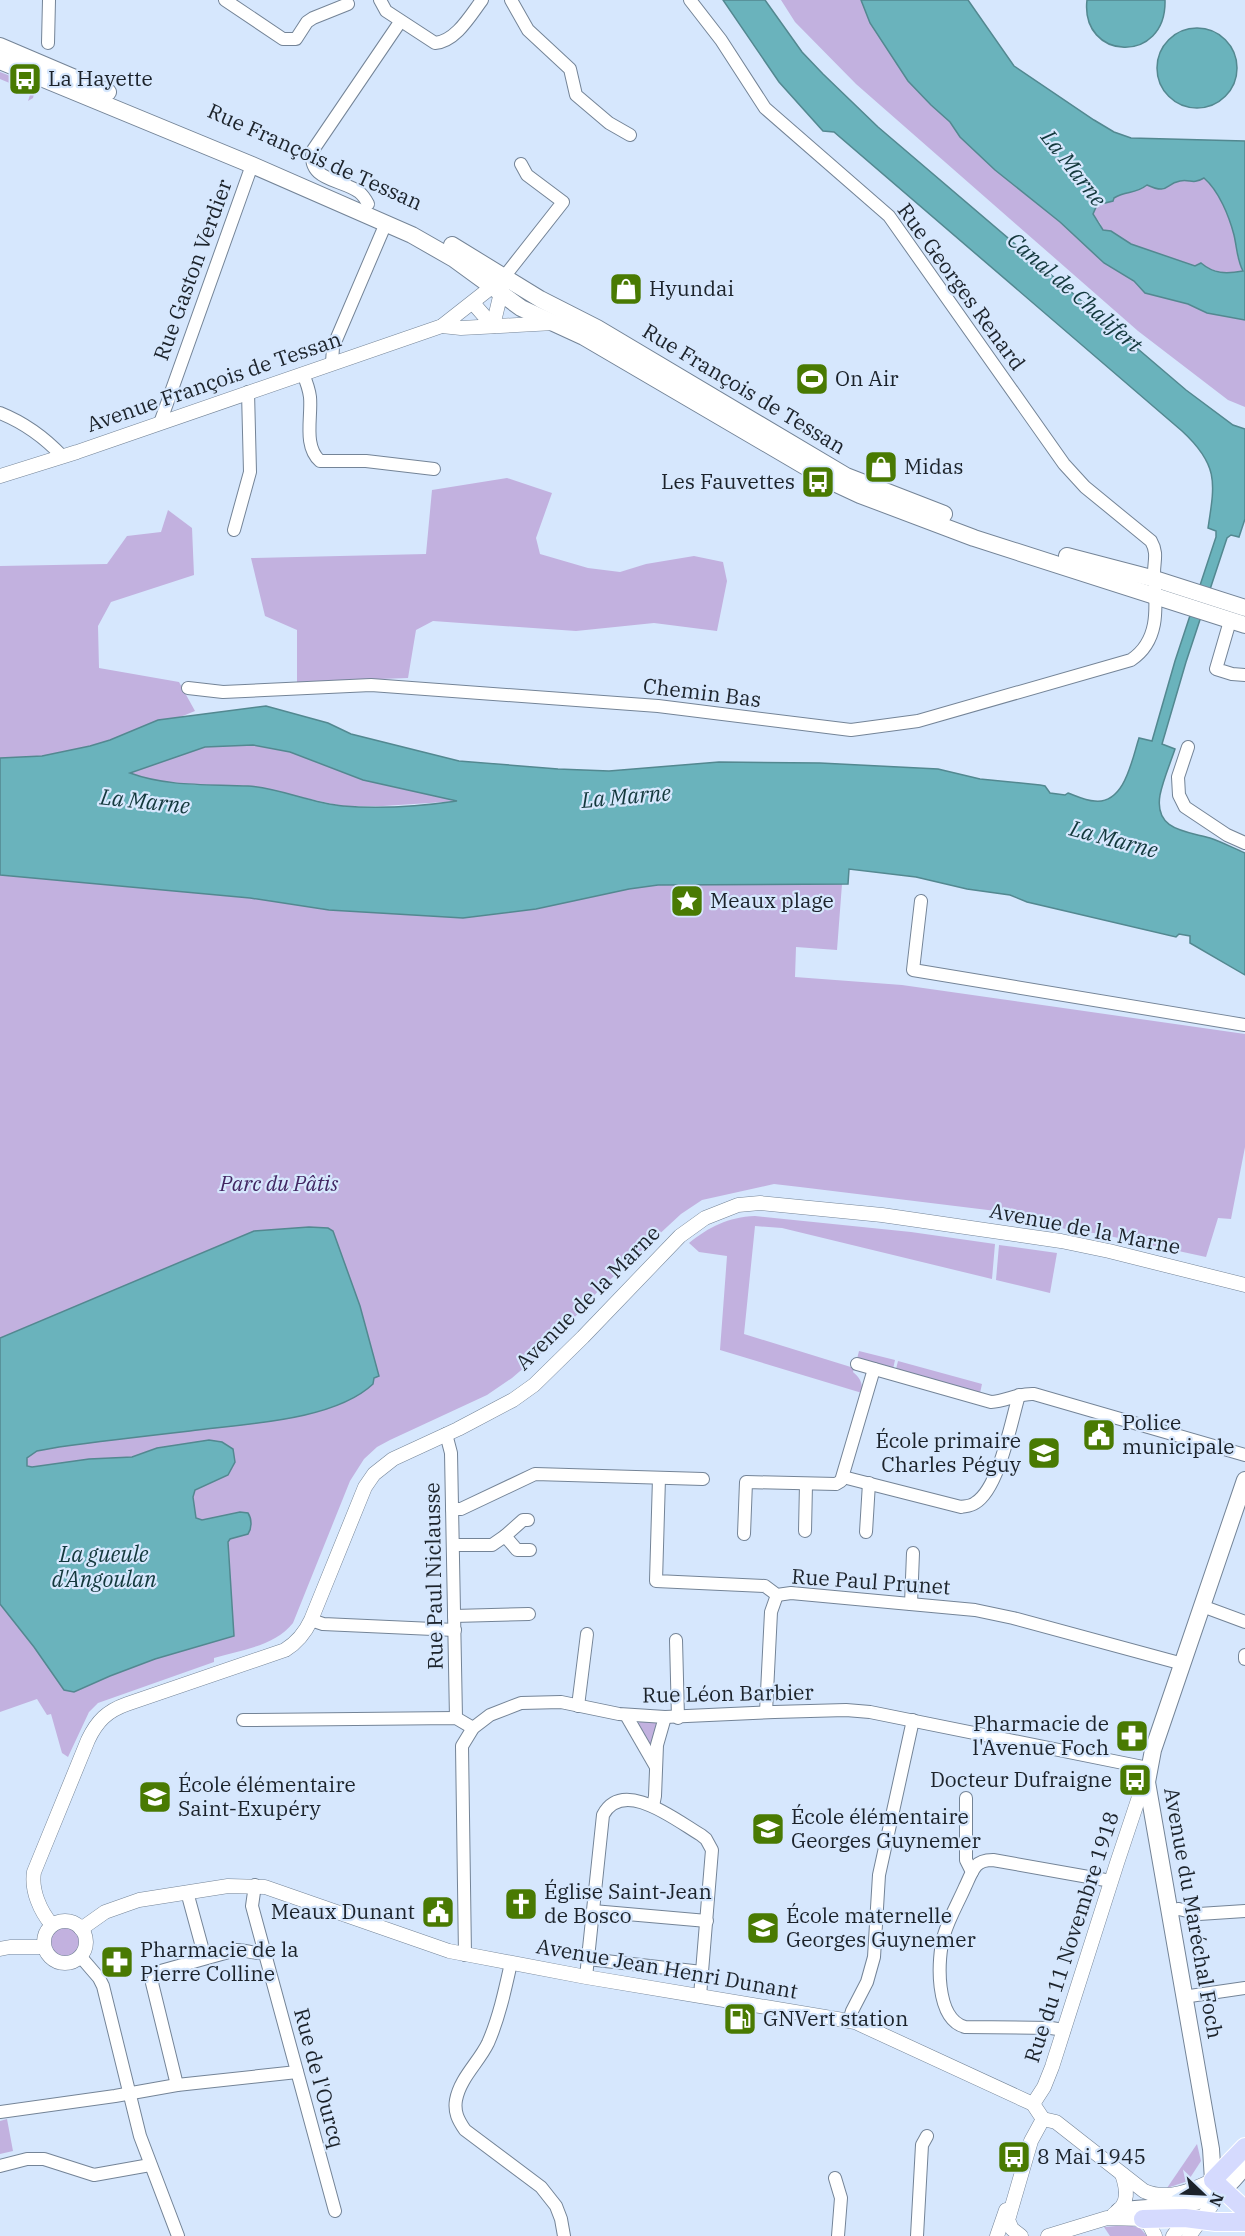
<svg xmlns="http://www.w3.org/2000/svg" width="1245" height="2236" font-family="'IBM Plex Serif',serif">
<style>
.green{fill:#c2b1df}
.water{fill:#6ab3bc;stroke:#538890;stroke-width:1.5;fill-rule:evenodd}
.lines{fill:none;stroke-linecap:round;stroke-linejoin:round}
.minor-casing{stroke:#748497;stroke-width:14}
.tertiary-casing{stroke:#748497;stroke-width:15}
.secondary-casing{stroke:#748497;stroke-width:18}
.primary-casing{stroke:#fff;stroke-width:20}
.minor{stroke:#fff;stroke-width:12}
.tertiary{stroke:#fff;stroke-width:14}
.secondary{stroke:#fff;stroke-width:16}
.primary{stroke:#d5dafe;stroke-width:18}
.labels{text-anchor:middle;stroke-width:4.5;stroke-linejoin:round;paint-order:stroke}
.poi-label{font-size:21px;fill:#1c232b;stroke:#d6e7fd;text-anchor:start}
.street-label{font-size:21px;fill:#1c232b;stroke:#d6e7fd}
.park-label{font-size:21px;font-style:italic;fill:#412561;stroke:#d6e7fd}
.water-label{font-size:22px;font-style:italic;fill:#13383c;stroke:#d6e7fd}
</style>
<rect width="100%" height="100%" fill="#d6e7fd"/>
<!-- green -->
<g class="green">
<polygon points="781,0 861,0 871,23 908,81 931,105 950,122 960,137 995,170 1060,222 1104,263 1134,281 1145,293 1188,304 1207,313 1245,320 1245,407 1228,400 1138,331 856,84 795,22"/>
<polygon points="0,72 36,86 33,98 28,101 31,92 0,79"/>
<path d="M1204,177c15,15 25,38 30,58 3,13 2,24 9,36 -16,2 -28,3 -42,-8l-6,3 -64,-22 -20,-13 -8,-1 -3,-7 -7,-9 4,-9 16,-4 1,-3c13,-8 20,-3 33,-13 21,10 17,-2 33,-4 12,-2 10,5 24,-4z"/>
<polygon points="507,478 552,493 536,538 540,554 588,568 620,572 646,564 694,556 723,562 727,581 717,631 654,623 576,631 433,621 416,630 408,678 297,682 297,630 265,616 251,558 426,554 432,490"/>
<polygon points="168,510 192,528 194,575 111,602 98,626 99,668 179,682 195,711 143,732 61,757 0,762 0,566 107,564 127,536 161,532"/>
<polygon points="253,745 290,752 363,780 460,801 383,806 342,806 250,786 214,786 156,781 129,773 205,747"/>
<path d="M0,875l250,23 79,12 134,8 73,-9 93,-20 29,-4 184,-1 -5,66 -41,-3 -1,30 107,8 343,49v113l-14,72 -13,-1 -12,39 -106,-23 -92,-14 -12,-9 -196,-24 -26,-3 -72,16 -21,14 -81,75 -52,58 -36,31 -25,17 -97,45 -13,7 -13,12 -14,22 -57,142c-18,23 -52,27 -79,35v4l-116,41 -9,9 -21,45 -6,-4 -11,-39 -4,1 -10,-16 -37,13z"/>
<path d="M755,1216l156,16 84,12 -3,35 -210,-51 -27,-2 -11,108 110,34 -1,4c7,6 10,11 9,21l-142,-43 7,-94 -28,-4 -10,-9c20,-16 39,-26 66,-27z"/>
<polygon points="999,1245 1057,1253 1050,1293 996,1280"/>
<polygon points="859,1351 895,1360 893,1369 857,1359"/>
<polygon points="898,1361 982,1384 980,1393 896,1369"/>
<polygon points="640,1721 657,1722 652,1754 636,1726"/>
<circle cx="65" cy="1942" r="15"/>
<polygon points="7,2119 13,2151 0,2154 0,2121"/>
<polygon points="1197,2144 1201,2161 1188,2181 1167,2188"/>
<polygon points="1128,2225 1140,2228 1147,2236 1110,2236 1104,2227"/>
</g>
<!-- water -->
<g class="water">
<path d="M723,0h42l37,52 21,22 55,53 308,263 47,35 12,4v90l-6,18 -8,-2 -4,3 -41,124 -24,82 13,5c-5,15 -12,31 -15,46 -6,35 25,36 50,43 12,4 23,10 35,15v122l-55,-32v-7l-11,-2 -3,3 -149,-35 -17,-7 -43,-6 -51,-12 -67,-8 -1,15 -190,1 -29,4 -93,20 -73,9 -134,-8 -79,-12 -250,-23v-117l42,-2 48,-10 20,-6 48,-20 108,-14 62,17 23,11 108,27 99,8 51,2 110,-9 101,1 118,6 42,10 60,6 5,1 5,7 15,2 3,-2c8,3 18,8 27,8 30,3 37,-42 44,-63l13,3 23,-80 41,-124v-6l-8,-3c7,-45 11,-63 -26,-97l-348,-299 -11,-1 -44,-49zM253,745l37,7 73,28 94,21c-35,5 -79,8 -114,5 -32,-3 -64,-18 -95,-20 -39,-2 -80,1 -118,-13l75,-26z"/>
<path d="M861,0h107l46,66 80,54 20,12 17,6 114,3v179l-38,-7 -19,-9 -43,-11 -11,-12 -30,-18 -44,-41 -65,-52 -35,-33 -10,-15 -19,-17 -23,-24 -38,-58zM1204,178c15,13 25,38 30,57 3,13 3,25 9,36 -17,3 -29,3 -42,-8l-6,3 -64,-22 -20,-13 -8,-1 -10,-16 4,-9 16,-4 1,-3c13,-8 20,-3 33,-13 22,10 17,-1 33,-4 11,-2 12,4 24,-3z"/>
<path d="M1087,0h78c2,65 -85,61 -78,0z"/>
<circle cx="1197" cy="68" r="40"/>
<path d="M309,1227l19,1 5,3 27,75 19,70 -5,2 -1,6c-39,37 -130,40 -183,47 -44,5 -87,10 -131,16l-22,4 -10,7v8l5,1 57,-8 43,-2 25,-9 52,-8 13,2 11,7 2,13 -7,13 -33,15 -2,7 3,21 6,2 38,-8 8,1c4,6 4,15 0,21l-18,5 -2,3 6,94 -79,23 -45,17 -36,16 -10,-2 -30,-43 -34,-43v-266l254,-107z"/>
</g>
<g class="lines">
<defs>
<g id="minor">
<polyline points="225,0 283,39 296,39 307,22 313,18 348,4"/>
<path d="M380,0l6,11 49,32c21,-2 35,-27 47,-43"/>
<polyline points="511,0 528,30 570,69 576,95 609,123 630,135"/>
<polyline points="48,43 49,0"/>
<path d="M368,204c-2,-4 -5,-9 -9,-12 -17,-13 -53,-11 -46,-42l87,-128"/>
<polyline points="504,277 563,202 527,175 521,164"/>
<polyline points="332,363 333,347 386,223"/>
<path d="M303,374c3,7 6,15 7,23 2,20 -7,49 10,64h46l68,8"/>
<path d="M0,413c25,10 44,24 62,43"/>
<polyline points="160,423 252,165"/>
<polyline points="234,530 250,472 248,392"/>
<polyline points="1230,621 1216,669 1232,674 1245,675"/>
<path d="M188,688l35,4 148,-7 287,21 193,24 67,-9 213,-61c30,-20 25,-55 23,-87 0,-12 4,-20 -3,-32l-66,-54 -21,-23 -175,-248 -124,-108 -44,-68 -31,-40"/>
<polyline points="1188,747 1178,777 1179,795 1185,807 1227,835 1245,843"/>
<polyline points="921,901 913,970 1245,1025"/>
<path d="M857,1364l134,38c15,-1 28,-9 43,-8l211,61"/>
<polyline points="446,1434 451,1453 456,1718"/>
<path d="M843,1477l118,30c5,-1 10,-1 14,-4 24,-14 36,-81 44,-108"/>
<polyline points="659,1478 656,1581 765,1586 777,1595 791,1593 975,1610 1013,1618 1183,1664"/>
<polyline points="452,1509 461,1509 535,1474 703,1479"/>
<polyline points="805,1531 806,1484"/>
<polyline points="866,1532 869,1483"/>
<polyline points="744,1534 746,1482 836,1484 841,1481 874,1369"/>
<polyline points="505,1536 523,1520 528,1520"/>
<polyline points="453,1545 492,1545 505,1536 517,1550 530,1550"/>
<polyline points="911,1604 913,1553"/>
<polyline points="1202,1606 1245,1622"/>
<polyline points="454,1616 529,1614"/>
<polyline points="311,1620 323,1624 455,1630"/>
<polyline points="676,1640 678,1718"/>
<polyline points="1245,1655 1245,1659"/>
<polyline points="578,1706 587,1634"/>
<polyline points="766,1712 771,1612 777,1595"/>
<polyline points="626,1715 656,1767"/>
<polyline points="243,1720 456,1718 473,1728"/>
<polyline points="966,1798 966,1860 972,1872"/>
<polyline points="653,1806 655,1796 657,1745 665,1717"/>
<polyline points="255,1885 252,1906 335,2211"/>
<polyline points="187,1892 205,1958"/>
<polyline points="593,1911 707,1921"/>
<polyline points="1168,1911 1179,1909 1199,1914 1245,1911"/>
<polyline points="465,1955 462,1746 473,1728 490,1715 521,1703 561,1702 619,1714 665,1717 774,1712 846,1710 870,1712 1148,1768"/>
<polyline points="80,1956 99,1978 103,1986 140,2136 178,2236"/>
<polyline points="588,1959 702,1972"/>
<path d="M511,1963c-6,27 -12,55 -23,80 -9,19 -28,35 -32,57 -2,12 2,20 9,30l76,57 15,19 5,13 3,17"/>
<path d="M586,1977l17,-162c20,-38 74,6 98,20l5,4 6,11 -12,146"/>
<polyline points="1183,1997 1245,1988"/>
<polyline points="849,2021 852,2011 867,1982 874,1957 879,1875 913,1720"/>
<path d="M1064,2030l-13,-2 -86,-1c-30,-8 -28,-68 -21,-92 5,-17 14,-32 21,-48 3,-6 6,-15 11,-21 4,-5 10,-6 17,-6l118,21"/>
<path d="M177,2085l-25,-102 5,-11 79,-22c10,-1 16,5 29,2"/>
<polyline points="0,2112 115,2096 177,2085 297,2072"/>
<polyline points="0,2166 27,2159 44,2159 94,2175 150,2165"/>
<polyline points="835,2178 841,2198 838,2236"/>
<polyline points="917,2236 922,2145 927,2136"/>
</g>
<g id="tertiary">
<polyline points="473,303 493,326"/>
<polyline points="442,326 461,328 554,323"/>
<polyline points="493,326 503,284"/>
<polyline points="0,476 77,452 442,326 498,282"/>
<circle cx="65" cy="1942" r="21"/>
<path d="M52,1925c-12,-14 -21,-35 -18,-53l54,-132c9,-19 19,-29 39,-36l158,-54c13,-8 20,-17 26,-30l54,-133 9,-13 19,-15 65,-30 55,-29 21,-15 49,-48 97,-101 25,-18 33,-13 22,-2 122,12 179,26 48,10 136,34"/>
<path d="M81,1929l24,-17 34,-12 89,-14 37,1 184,64 137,26 269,45 178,82 10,15 13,3 88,69c23,10 47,0 69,-11"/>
<polyline points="0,1949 10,1947 44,1947"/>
<polyline points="1033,2104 1044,2087 1052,2067 1117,1863 1140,1794 1147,1782"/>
<path d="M1114,2214c16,-10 13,-25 8,-40"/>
<polyline points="997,2236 1006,2210"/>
<polyline points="1021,2236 1012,2229 1008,2220 1031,2141 1043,2119"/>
<polyline points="1048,2236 1107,2218 1143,2219 1150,2226 1155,2236"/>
<polyline points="1173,2236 1189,2214"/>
<polyline points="1189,2236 1222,2191"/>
</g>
<g id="secondary">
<polyline points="0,46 108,92"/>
<polyline points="0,61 252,165 412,235 454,259 521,308 584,337 830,481 860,495 974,538 1245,625"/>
<polyline points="452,245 540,299 597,328 846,476 944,514"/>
<polyline points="1067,556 1155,579 1245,608"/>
<polyline points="1213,2180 1211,2149 1147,1782 1153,1750 1245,1480"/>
<path d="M1119,2211c35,-6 72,0 103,-21 9,-6 16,-16 23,-24"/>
</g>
<g id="primary">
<polyline points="1245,2147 1213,2180 1245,2210"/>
<polyline points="1143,2219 1185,2218 1216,2222 1245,2222"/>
</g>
</defs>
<!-- minor casing -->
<use href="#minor" class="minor-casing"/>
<!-- tertiary casing -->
<use href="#tertiary" class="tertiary-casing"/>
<!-- secondary casing -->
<use href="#secondary" class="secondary-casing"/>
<!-- primary casing -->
<use href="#primary" class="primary-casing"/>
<!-- minor -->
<use href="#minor" class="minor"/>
<!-- tertiary -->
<use href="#tertiary" class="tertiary"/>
<!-- secondary -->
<use href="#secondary" class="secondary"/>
<!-- primary -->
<use href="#primary" class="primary"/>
</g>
<!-- icons -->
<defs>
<symbol id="bus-square" viewBox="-11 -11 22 22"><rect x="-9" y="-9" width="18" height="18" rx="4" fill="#497a02" stroke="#d6e7fd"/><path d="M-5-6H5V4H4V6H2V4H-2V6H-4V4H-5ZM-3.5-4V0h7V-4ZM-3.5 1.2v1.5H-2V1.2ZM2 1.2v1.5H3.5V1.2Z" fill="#fff"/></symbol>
<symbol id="shop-square" viewBox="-11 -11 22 22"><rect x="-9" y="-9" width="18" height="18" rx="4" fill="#497a02" stroke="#d6e7fd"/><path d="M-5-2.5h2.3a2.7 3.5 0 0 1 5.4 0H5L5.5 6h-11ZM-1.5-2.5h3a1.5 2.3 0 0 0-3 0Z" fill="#fff"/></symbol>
<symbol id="stadium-square" viewBox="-11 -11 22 22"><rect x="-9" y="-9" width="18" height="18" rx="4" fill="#497a02" stroke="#d6e7fd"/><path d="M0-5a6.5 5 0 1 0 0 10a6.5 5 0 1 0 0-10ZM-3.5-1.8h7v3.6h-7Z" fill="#fff"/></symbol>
<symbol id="sight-square" viewBox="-11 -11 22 22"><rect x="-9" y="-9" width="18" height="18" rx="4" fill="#497a02" stroke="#d6e7fd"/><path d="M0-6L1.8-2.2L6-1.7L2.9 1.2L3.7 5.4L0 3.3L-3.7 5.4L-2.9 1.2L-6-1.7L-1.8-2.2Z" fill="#fff"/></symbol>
<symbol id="civic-square" viewBox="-11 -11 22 22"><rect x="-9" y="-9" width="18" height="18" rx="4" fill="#497a02" stroke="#d6e7fd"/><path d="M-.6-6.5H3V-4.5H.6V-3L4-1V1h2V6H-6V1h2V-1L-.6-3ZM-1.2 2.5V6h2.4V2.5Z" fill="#fff"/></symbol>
<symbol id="school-square" viewBox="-11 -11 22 22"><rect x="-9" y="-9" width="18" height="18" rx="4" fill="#497a02" stroke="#d6e7fd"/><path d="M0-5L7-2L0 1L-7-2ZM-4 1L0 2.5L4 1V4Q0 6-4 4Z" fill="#fff"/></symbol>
<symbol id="pharmacy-square" viewBox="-11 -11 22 22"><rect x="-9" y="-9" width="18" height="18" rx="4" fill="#497a02" stroke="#d6e7fd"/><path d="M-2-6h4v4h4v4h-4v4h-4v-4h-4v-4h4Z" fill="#fff"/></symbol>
<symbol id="church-square" viewBox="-11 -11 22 22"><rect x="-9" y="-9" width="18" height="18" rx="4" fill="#497a02" stroke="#d6e7fd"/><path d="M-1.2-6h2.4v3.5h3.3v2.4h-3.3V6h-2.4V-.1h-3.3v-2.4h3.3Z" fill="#fff"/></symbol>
<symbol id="fuel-square" viewBox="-11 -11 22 22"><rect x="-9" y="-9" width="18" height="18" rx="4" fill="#497a02" stroke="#d6e7fd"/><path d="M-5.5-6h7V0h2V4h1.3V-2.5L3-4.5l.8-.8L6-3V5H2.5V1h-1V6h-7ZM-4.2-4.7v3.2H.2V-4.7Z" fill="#fff"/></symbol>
</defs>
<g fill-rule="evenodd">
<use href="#bus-square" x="6" y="60" width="38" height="38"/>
<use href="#shop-square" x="607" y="270" width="38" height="38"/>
<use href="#stadium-square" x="793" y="360" width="38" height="38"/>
<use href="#shop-square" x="862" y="448" width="38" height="38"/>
<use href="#bus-square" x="799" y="463" width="38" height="38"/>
<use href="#sight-square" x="668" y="882" width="38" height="38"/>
<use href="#civic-square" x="1080" y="1416" width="38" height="38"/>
<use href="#school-square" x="1025" y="1434" width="38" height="38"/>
<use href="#pharmacy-square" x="1113" y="1717" width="38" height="38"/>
<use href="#bus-square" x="1116" y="1761" width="38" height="38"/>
<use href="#school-square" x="136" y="1778" width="38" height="38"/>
<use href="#school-square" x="749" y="1810" width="38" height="38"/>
<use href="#church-square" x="502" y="1885" width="38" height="38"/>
<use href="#civic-square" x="419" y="1893" width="38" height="38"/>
<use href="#school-square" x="744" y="1909" width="38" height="38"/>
<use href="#pharmacy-square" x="98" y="1943" width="38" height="38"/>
<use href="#fuel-square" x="721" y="2000" width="38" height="38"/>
<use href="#bus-square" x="995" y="2138" width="38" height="38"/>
</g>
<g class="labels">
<!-- poi labels -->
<g class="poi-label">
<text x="48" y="86">La Hayette</text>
<text x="649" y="296">Hyundai</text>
<text x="835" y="386">On Air</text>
<text x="904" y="474">Midas</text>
<text x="795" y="489" text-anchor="end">Les Fauvettes</text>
<text x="710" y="908">Meaux plage</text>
<text x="1122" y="1430">Police<tspan x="1122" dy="24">municipale</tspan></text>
<text x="1021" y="1448" text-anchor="end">École primaire<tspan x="1021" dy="24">Charles Péguy</tspan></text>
<text x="1109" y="1731" text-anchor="end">Pharmacie de<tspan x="1109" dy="24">l'Avenue Foch</tspan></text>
<text x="1112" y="1787" text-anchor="end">Docteur Dufraigne</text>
<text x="178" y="1792">École élémentaire<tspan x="178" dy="24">Saint-Exupéry</tspan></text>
<text x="791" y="1824">École élémentaire<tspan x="791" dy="24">Georges Guynemer</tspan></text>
<text x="544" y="1899">Église Saint-Jean<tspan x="544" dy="24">de Bosco</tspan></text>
<text x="415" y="1919" text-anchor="end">Meaux Dunant</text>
<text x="786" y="1923">École maternelle<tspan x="786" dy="24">Georges Guynemer</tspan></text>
<text x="140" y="1957">Pharmacie de la<tspan x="140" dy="24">Pierre Colline</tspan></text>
<text x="763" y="2026">GNVert station</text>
<text x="1037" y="2164">8 Mai 1945</text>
</g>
<!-- street labels -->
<g class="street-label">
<text transform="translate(315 157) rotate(24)" y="7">Rue François de Tessan</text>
<text transform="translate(193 270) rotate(-70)" y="7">Rue Gaston Verdier</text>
<text transform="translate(961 287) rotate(54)" y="7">Rue Georges Renard</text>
<text transform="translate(214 382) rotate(-19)" y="7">Avenue François de Tessan</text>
<text transform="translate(744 389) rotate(31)" y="7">Rue François de Tessan</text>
<text transform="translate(702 693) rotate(7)" y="7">Chemin Bas</text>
<text transform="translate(1085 1229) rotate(11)" y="7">Avenue de la Marne</text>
<text transform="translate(588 1298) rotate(-45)" y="7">Avenue de la Marne</text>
<text transform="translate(434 1576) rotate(-91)" y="7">Rue Paul Niclausse</text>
<text transform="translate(871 1582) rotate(4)" y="7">Rue Paul Prunet</text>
<text transform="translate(728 1694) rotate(-1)" y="7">Rue Léon Barbier</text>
<text transform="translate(1193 1913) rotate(80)" y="7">Avenue du Maréchal Foch</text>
<text transform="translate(1072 1937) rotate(-72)" y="7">Rue du 11 Novembre 1918</text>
<text transform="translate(667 1969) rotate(10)" y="7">Avenue Jean Henri Dunant</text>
<text transform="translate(319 2078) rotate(75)" y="7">Rue de l'Ourcq</text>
</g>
<!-- park labels -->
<g class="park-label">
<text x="279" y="1191">Parc du Pâtis</text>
</g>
<!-- water labels -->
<g class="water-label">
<text transform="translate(1074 168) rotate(52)" y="8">La Marne</text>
<text transform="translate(1075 292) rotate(41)" y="8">Canal de Chalifert</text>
<text transform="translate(626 796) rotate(-5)" y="8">La Marne</text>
<text transform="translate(145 801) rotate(6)" y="8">La Marne</text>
<text transform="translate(1114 839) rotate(15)" y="8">La Marne</text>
<text x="104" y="1562">La gueule<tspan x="104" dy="25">d'Angoulan</tspan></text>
</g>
</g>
<!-- north arrow -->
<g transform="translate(1203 2194) rotate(113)" stroke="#d6e7fd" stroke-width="4.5" paint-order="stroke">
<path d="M0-4.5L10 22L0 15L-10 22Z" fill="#1c232b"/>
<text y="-9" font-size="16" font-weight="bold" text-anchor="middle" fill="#1c232b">N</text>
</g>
</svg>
